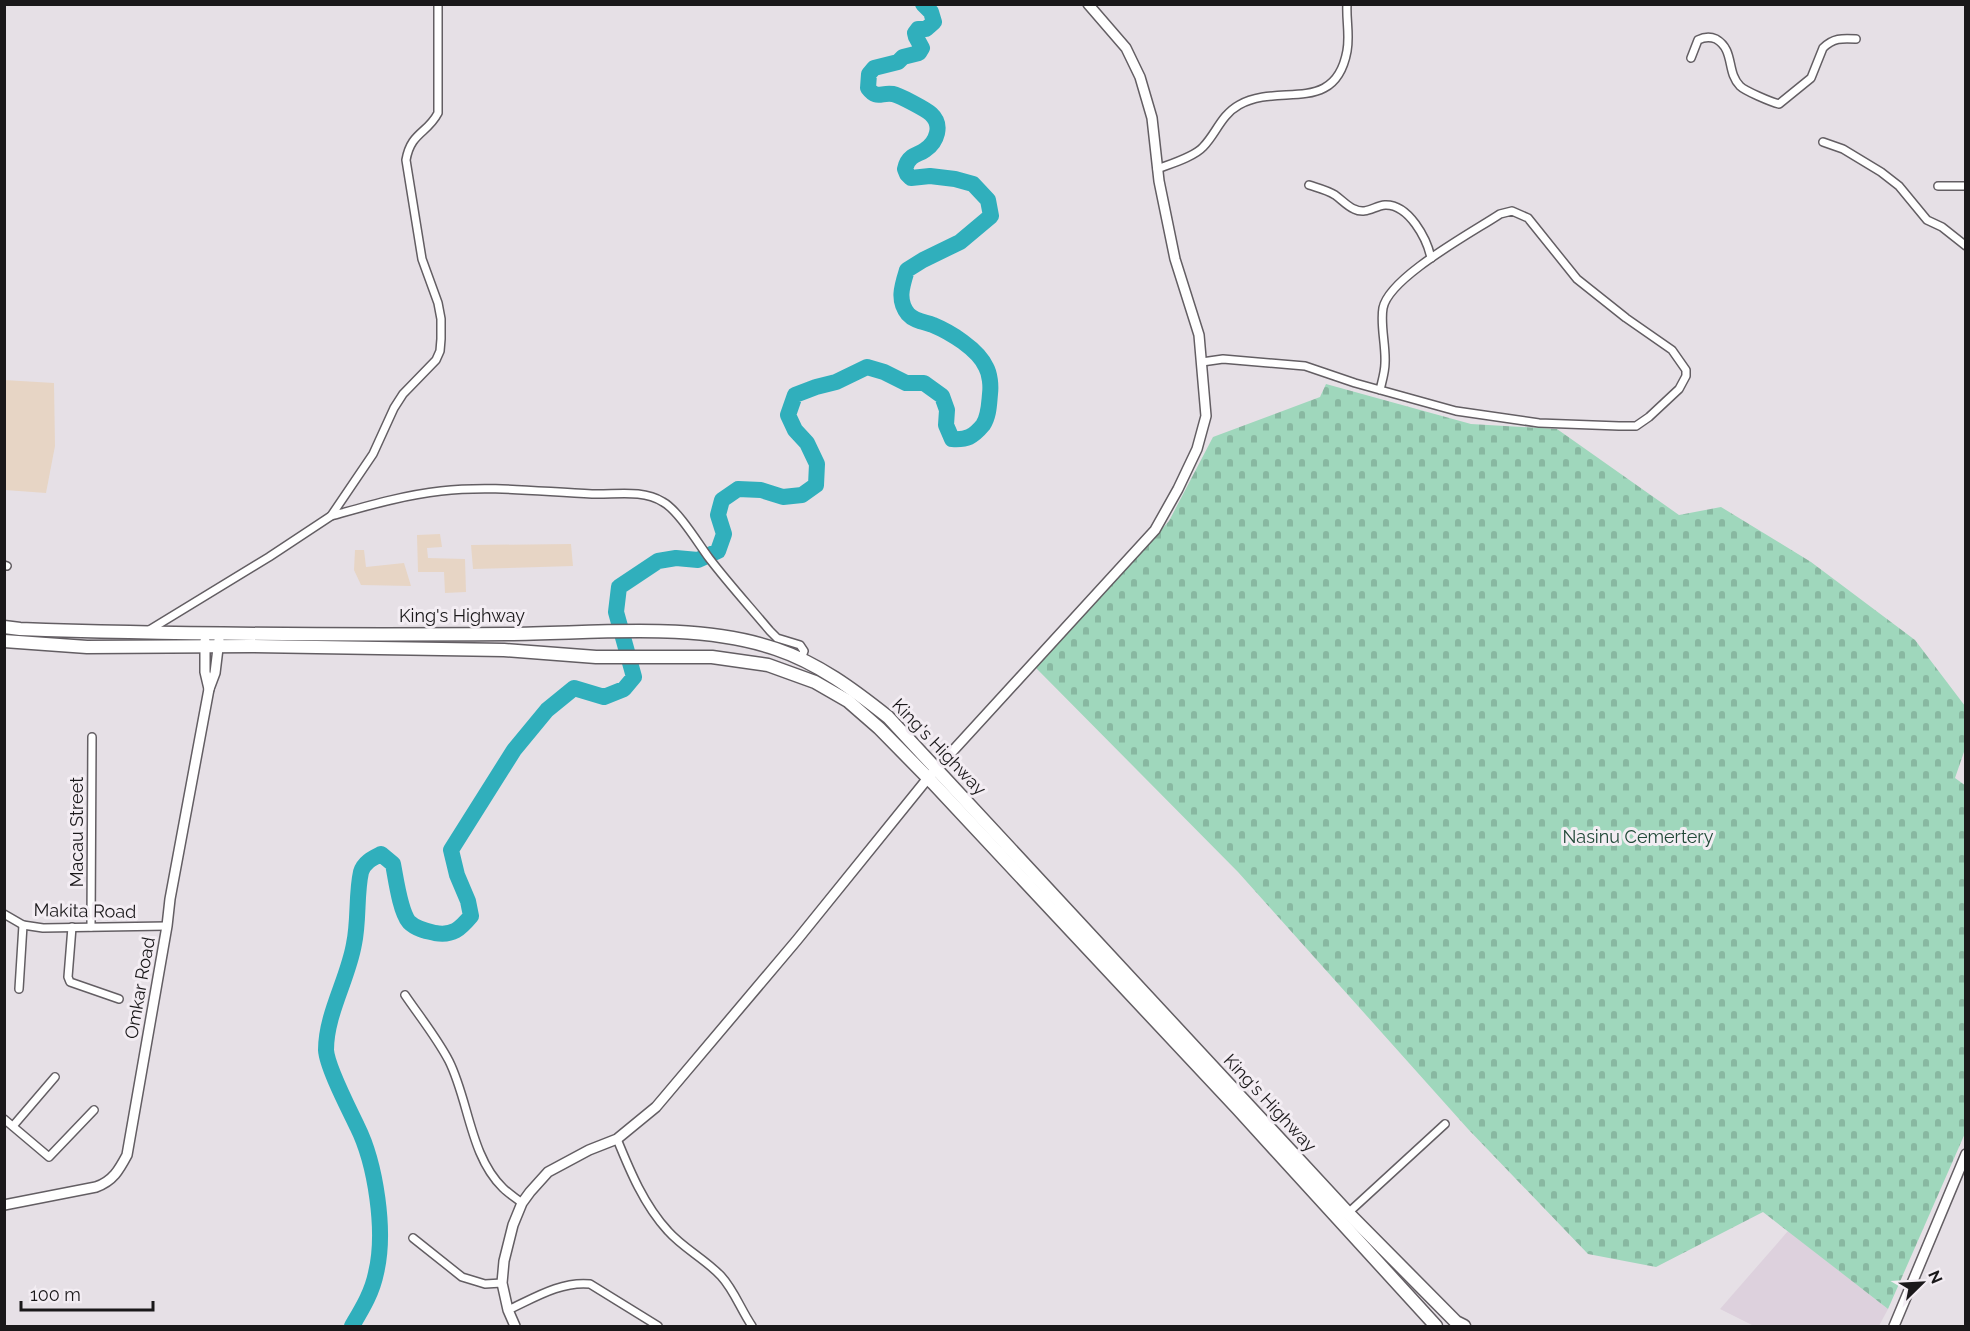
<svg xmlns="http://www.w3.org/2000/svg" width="1970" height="1331" font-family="Raleway,sans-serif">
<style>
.built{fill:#ddd1dd}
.industrial{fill:#e7d5c5}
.cemetery{fill:url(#cemetery-stones)}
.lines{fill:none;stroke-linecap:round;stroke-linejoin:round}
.river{stroke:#30afbc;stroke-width:16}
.street-casing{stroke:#635e63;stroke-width:10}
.secondary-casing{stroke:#635e63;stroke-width:12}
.highway-casing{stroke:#635e63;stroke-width:15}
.street{stroke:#fff;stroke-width:7}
.secondary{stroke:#fff;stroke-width:9}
.highway{stroke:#fff;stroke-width:12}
.labels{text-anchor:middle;stroke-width:6;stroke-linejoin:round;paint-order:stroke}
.street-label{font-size:18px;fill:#1a181a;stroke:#f3edf3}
.park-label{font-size:18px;fill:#204837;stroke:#f3edf3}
</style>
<defs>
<pattern id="cemetery-stones" width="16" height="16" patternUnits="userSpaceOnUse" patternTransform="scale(1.5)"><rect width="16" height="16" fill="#9fd7bc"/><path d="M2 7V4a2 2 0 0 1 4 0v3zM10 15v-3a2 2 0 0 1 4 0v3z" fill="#88b8a1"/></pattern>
</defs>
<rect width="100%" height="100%" fill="#e6e0e6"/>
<!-- built -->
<polygon class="built" points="1788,1231 1888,1309 1879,1326 1754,1326 1720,1309"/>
<!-- industrial -->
<g class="industrial">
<polygon points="4,380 54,383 55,446 46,493 5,490"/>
<polygon points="440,534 442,547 427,548 428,558 465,559 466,592 445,593 444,572 418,572 417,535"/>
<polygon points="571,544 573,566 473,569 471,545"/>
<polygon points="355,550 364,550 366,567 404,563 411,586 361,585 354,570"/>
</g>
<!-- cemetery -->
<polygon class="cemetery" points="1326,384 1471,424 1557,429 1679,515 1721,507 1811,562 1915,640 1965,706 1965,749 1955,778 1966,786 1966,1131 1888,1309 1763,1212 1656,1267 1588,1254 1468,1129 1238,872 1036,668 1169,521 1213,437 1320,397"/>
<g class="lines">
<!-- river -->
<path class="river" d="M352,1326c10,-17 20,-33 24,-53 10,-41 0,-109 -19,-147 -8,-17 -30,-59 -31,-76 0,-36 22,-71 28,-106 5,-23 2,-50 7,-72 3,-10 12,-14 20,-18l12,10c3,15 7,47 16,58 7,7 17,9 26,11 18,3 25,-4 36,-17l-3,-15 -11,-26 -6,-25 63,-100 33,-40 27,-22 30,9 20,-8 10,-12 -18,-65 3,-25 39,-26 18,-3 22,2 20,-9 6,-17 -6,-19 4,-15 16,-11 23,1 22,7 19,-2 14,-10 1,-21 -10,-21 -12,-13 -7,-15 7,-20 21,-8 20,-5 31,-15 17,5 22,11h18l18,13 5,14 -1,15 6,14c15,1 21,-2 31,-14 6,-9 6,-21 7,-31 1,-8 0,-20 -4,-27 -8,-18 -36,-35 -53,-42 -8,-3 -19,-4 -25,-11 -11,-14 -6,-28 -1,-44l16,-10 37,-18 31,-26 -3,-16 -15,-16 -18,-5 -25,-3 -19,2 -4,-4 -2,-5c1,-5 3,-9 7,-12 4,-3 9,-4 13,-7 12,-8 18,-25 6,-36 -4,-4 -32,-19 -38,-20 -12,-2 -16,6 -25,-6l1,-14 5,-6 24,-6 5,-5 16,-4 3,-5 -6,-11 -1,-4 3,-4h8l8,-7 -3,-10 -8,-8"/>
<defs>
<g id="street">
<path d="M1691,58l7,-18c6,-3 11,-4 18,-1 19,11 10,33 24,47 5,5 31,16 39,18l32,-26 12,-30c10,-10 19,-10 33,-9"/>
<polyline points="1823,142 1843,149 1881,172 1899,186 1927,220 1942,227 1966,246"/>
<path d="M1157,169c13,-5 37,-12 46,-22 13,-13 18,-32 36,-42 40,-23 96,11 108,-54 3,-16 -1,-31 0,-47"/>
<path d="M1309,185c9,3 18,5 26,10 7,5 12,11 19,14 12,6 20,-3 31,-4 24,-1 42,34 46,53"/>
<polyline points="1938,186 1966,186"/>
<path d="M1202,362l21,-3 82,7 50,17 101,28 83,12 80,3h17l13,-9 30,-28 7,-13v-6l-14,-20 -46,-32 -49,-39 -49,-61 -16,-7 -12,3c-27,18 -111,63 -117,94 -3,17 3,37 2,55 0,9 -3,18 -5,27"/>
<path d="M331,516c36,-10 73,-21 110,-25 50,-6 101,1 151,3 23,1 50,-5 71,8 15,8 35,41 46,56 19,25 41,49 61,73l7,7 23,7 4,6 -3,8"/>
<polyline points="4,565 7,566"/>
<path d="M146,632l123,-75 62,-41 42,-62 21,-46 9,-14 33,-34 4,-9 1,-12v-20l-3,-16 -16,-44 -16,-99c5,-28 21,-26 32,-47v-109"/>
<polyline points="4,914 23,925 43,928 167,926"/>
<polyline points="72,927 68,977 70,982 119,999"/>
<polyline points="91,927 92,737"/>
<polyline points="19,989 23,925"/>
<path d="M405,995c15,22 32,43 44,66 20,40 21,95 54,127 6,6 13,10 19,15"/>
<polyline points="4,1119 49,1157 94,1110"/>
<polyline points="13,1126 55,1077"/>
<path d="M617,1139c13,32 27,66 51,92 15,17 37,28 53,45 13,14 20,34 31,50"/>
<polyline points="1348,1213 1445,1124"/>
<polyline points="413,1238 462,1277 485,1284 502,1283"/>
<path d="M508,1310c26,-12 53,-29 82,-26l68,42"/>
</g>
<g id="secondary">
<polyline points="205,641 205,672 209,689"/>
<path d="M4,1205l92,-18c17,-6 23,-17 31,-32l40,-229 3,-27 39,-210 6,-16 4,-33"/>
<polyline points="515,1326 508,1310 502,1283 504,1261 513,1225 522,1203 530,1192 548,1172 589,1150 617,1139 656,1107 797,940 928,778 1155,530 1178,489 1197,449 1206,416 1199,335 1175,259 1159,181 1152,118 1140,77 1126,48 1088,4"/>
<polyline points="1894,1326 1966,1154"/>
</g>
<g id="highway">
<path d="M4,627l16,2c162,6 323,6 486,5 86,0 188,-13 270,15 42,14 78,41 112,68l460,496 108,109 8,4"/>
<polyline points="4,641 87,647 251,646 504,650 596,657 712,657 768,665 815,682 848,701 879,728 933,783 1238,1109 1436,1326"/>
</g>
</defs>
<!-- street casing -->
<use href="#street" class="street-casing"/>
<!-- secondary casing -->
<use href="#secondary" class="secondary-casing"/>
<!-- highway casing -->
<use href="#highway" class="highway-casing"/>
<!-- street -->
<use href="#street" class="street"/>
<!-- secondary -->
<use href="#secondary" class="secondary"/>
<!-- highway -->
<use href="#highway" class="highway"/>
</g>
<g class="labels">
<!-- street labels -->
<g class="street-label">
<text x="462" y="622">King's Highway</text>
<text transform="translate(939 747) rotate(46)" y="6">King's Highway</text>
<text transform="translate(77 832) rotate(-90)" y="6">Macau Street</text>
<text transform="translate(85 911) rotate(1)" y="6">Makita Road</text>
<text transform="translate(140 988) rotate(-80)" y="6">Omkar Road</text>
<text transform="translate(1270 1103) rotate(47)" y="6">King's Highway</text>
</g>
<!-- park labels -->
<g class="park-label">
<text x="1638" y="843">Nasinu Cemertery</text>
</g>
</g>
<!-- border -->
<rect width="1970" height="1331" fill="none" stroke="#1a181a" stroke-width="12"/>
<!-- north arrow -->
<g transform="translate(1922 1283) rotate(66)" stroke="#f3edf3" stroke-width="4.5" paint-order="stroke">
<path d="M0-4.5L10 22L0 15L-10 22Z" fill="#1a181a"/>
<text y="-9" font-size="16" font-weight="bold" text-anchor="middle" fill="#1a181a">N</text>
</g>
<!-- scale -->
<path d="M21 1301v9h132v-9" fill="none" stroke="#1a181a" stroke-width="3"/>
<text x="30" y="1301" font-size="18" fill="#1a181a" stroke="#f3edf3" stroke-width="4.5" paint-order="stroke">100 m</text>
</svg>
